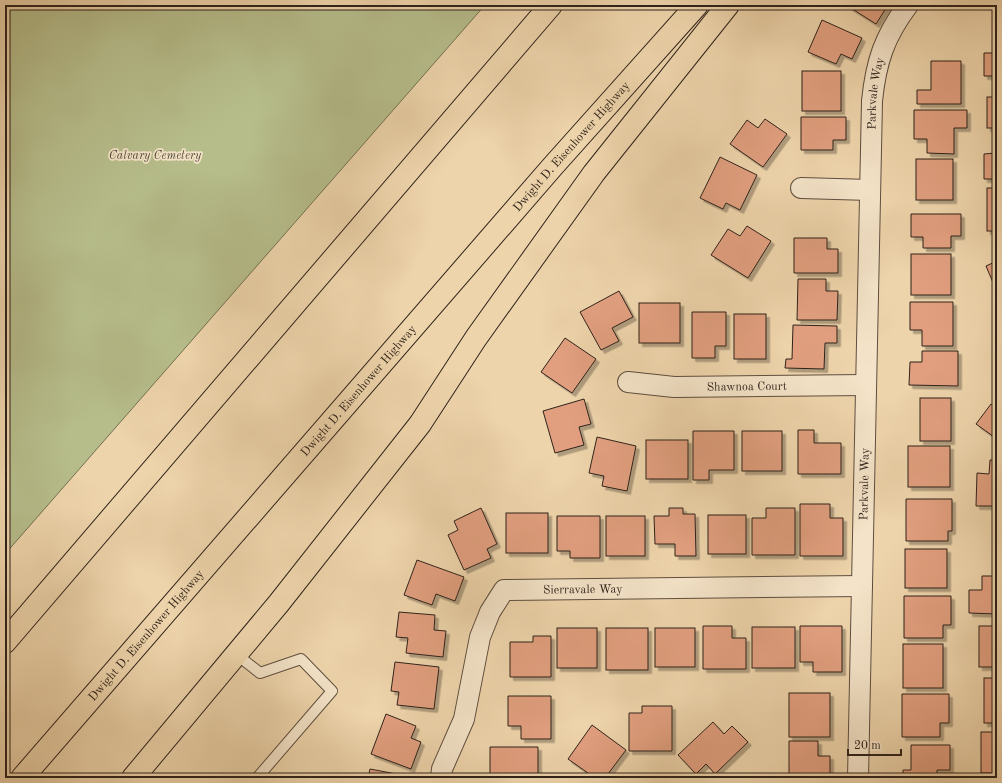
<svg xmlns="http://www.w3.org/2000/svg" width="1002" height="783" font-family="'Old Standard TT',serif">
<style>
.green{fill:#b6bd8b;stroke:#727053}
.building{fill:#e19f7f;stroke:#2e221b;filter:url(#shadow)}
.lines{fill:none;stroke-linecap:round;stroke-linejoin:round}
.lane-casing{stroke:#5e4e3f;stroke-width:12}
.street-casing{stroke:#5e4e3f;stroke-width:22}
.highway-casing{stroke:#2e221b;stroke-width:24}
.lane{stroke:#f4e3c8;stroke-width:10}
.street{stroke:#f4e3c8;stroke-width:20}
.highway{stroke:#eed4ab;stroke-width:22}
.labels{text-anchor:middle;stroke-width:3.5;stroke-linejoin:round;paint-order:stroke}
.street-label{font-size:12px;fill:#2e221b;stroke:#f4e3c8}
.park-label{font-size:12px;font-style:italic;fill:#504937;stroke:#f4e3c8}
</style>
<defs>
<filter id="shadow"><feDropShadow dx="3.5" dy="3.5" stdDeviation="0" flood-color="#0004"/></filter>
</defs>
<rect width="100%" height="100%" fill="#eed4ab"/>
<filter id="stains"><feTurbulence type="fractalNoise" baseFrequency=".005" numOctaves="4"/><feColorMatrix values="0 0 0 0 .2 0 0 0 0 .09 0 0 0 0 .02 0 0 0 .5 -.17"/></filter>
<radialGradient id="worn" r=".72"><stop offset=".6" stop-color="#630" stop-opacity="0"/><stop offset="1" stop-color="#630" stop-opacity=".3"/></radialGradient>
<!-- green -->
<polygon class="green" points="5,5 485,5 5,554"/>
<!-- building -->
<g class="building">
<polygon points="846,5 888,5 876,24"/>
<polygon points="822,20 862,38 852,59 841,54 836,64 808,52"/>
<polygon points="996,40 997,76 984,76 984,53 996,53"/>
<polygon points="931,61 961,61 961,104 917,104 917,90 931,90"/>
<rect x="802" y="71" width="39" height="40"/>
<rect x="987" y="97" width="10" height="31"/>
<polygon points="914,110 967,110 967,128 954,128 954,154 927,153 927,139 914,139"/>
<polygon points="801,117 846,117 846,140 833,140 833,150 801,150"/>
<polygon points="765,119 787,134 763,167 730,144 747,120 758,128"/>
<polygon points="995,141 997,141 997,179 984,179 984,154 995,153"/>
<polygon points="720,157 757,175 740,210 726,203 723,209 700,198"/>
<rect x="916" y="159" width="37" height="41"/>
<rect x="987" y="188" width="10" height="43"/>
<polygon points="911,214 961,214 961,236 951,236 951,248 923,248 923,237 911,237"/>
<polygon points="747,226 771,241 748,278 711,255 728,229 740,236"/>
<polygon points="794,238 827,238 827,249 838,249 838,273 794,273"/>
<rect x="911" y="254" width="40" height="41"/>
<polygon points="997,261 997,292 986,266"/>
<polygon points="798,279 826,279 826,291 838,291 837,320 797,320"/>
<polygon points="619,291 633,317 612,328 619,341 601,350 580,312"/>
<polygon points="910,302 953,302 953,346 922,346 922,330 910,330"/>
<rect x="639" y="303" width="41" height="40"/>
<polygon points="692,312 726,312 726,346 715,346 715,358 692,358"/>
<rect x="734" y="314" width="32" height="45"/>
<polygon points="793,325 837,326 837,343 825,343 824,369 785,368 786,359 792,359"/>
<polygon points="565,338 596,359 572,393 541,372"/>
<polygon points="922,351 958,351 958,386 909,385 910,362 922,362"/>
<rect x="920" y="398" width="31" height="43"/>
<polygon points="584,399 591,424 579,427 584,445 555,453 543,411"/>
<polygon points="991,404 997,408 997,439 976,424"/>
<polygon points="798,430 814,430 814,443 841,443 841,474 798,474"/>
<polygon points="693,431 734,431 734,470 709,470 709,480 693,480"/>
<rect x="742" y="431" width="40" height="40"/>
<polygon points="597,437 636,446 627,491 602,486 604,476 589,473"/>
<rect x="646" y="440" width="42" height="39"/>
<rect x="908" y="446" width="42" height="41"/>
<polygon points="990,460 997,460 997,506 976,506 977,473 989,474"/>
<polygon points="906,499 952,499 952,531 948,531 948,541 906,541"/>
<polygon points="800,504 830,504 830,518 843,518 843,556 800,556"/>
<polygon points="481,508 497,544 487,549 491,558 464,570 448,535 458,530 454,521"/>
<polygon points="669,508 683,508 683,514 695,514 696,556 675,556 675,544 655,544 654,516 669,516"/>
<polygon points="766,508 795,508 795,555 752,555 752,518 766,518"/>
<rect x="506" y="513" width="42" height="40"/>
<rect x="708" y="515" width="38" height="39"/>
<polygon points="557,516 600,516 600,558 570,558 570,551 557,551"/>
<rect x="606" y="516" width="39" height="40"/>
<rect x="905" y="549" width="42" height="39"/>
<polygon points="417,560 464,577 455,601 436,594 432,605 404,595"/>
<polygon points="982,576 997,576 997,614 969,613 969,590 982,590"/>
<polygon points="904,596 951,596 951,625 943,625 943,638 904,638"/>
<polygon points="399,612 435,615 434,630 446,631 443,657 406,653 408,638 396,637"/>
<polygon points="703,626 732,626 732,638 746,638 746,669 703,669"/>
<polygon points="800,626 842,626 842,672 813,672 813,662 800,662"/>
<rect x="979" y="626" width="18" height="41"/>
<rect x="752" y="627" width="43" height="41"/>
<rect x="557" y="628" width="40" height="40"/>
<rect x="606" y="628" width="42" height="42"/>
<rect x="655" y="628" width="40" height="39"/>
<polygon points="533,636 551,636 551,677 510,677 510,642 533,642"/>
<rect x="903" y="644" width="40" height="44"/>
<polygon points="395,662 439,667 434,709 397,705 399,692 391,691"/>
<rect x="984" y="678" width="13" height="45"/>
<rect x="789" y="693" width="41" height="44"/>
<polygon points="902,694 949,694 949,723 940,723 940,737 902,737"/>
<polygon points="508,696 551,696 551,739 521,739 521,726 508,726"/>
<polygon points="642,706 672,706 672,751 629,751 629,713 642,713"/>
<polygon points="386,714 416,726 411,738 421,742 411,769 371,754"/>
<polygon points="713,722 724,734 732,726 748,742 715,774 706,764 696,774 678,755"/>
<polygon points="592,725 626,750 605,778 595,778 568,759"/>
<rect x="981" y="732" width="16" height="41"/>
<polygon points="789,741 818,741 818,756 830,756 830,778 789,778"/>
<polygon points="911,745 950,745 950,770 937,770 937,778 903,778 903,770 911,770"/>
<polygon points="490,747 538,747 538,774 527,774 527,778 490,778"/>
<polygon points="370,769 407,776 406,778 368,778"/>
</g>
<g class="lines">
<defs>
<polyline id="lane" points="236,654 260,673 301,659 332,691 257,778"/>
<g id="street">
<polyline points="801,188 870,190"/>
<path id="s1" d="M628,382l46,5 192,-2"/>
<path id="s2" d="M441,778l1,-9 22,-50 16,-82 10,-25 14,-22 358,-4"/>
<path id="s3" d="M858,778l14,-677c4,-39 12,-64 36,-96"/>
</g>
<g id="highway">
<polyline points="5,642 551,5"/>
<path id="s4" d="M22,778l531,-612 144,-161"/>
<polyline points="133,778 279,603 420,424 476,338 594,173 728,5"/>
</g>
</defs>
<!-- lane casing -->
<use href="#lane" class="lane-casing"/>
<!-- street casing -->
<use href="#street" class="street-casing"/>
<!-- highway casing -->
<use href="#highway" class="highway-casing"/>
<!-- lane -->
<use href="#lane" class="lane"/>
<!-- street -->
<use href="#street" class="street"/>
<!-- highway -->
<use href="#highway" class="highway"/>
</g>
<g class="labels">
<!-- street labels -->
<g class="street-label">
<text dy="4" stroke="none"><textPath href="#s3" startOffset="685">Parkvale Way</textPath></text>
<text dy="4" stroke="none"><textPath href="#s4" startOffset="837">Dwight D. Eisenhower Highway</textPath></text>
<text dy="4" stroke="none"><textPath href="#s1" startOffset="119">Shawnoa Court</textPath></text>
<text dy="4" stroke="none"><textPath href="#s4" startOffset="513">Dwight D. Eisenhower Highway</textPath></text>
<text dy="4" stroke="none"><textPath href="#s3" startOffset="294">Parkvale Way</textPath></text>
<text dy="4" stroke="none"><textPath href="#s2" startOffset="279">Sierravale Way</textPath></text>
<text dy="4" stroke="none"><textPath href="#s4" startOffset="189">Dwight D. Eisenhower Highway</textPath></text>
</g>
<!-- park labels -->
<g class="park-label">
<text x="155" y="159">Calvary Cemetery</text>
</g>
</g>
<!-- margin -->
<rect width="1002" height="783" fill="none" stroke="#eed4ab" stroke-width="20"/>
<rect x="6" y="6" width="990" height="771" fill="none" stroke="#2e221b" stroke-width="2"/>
<rect x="10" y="10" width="982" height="763" fill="none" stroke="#2e221b"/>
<!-- scale -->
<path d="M848 749v6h53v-6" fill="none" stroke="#2e221b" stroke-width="2"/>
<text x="854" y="749" font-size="12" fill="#2e221b" stroke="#f4e3c8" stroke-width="3" paint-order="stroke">20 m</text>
<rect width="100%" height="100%" filter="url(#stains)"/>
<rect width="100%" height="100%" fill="url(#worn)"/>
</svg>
